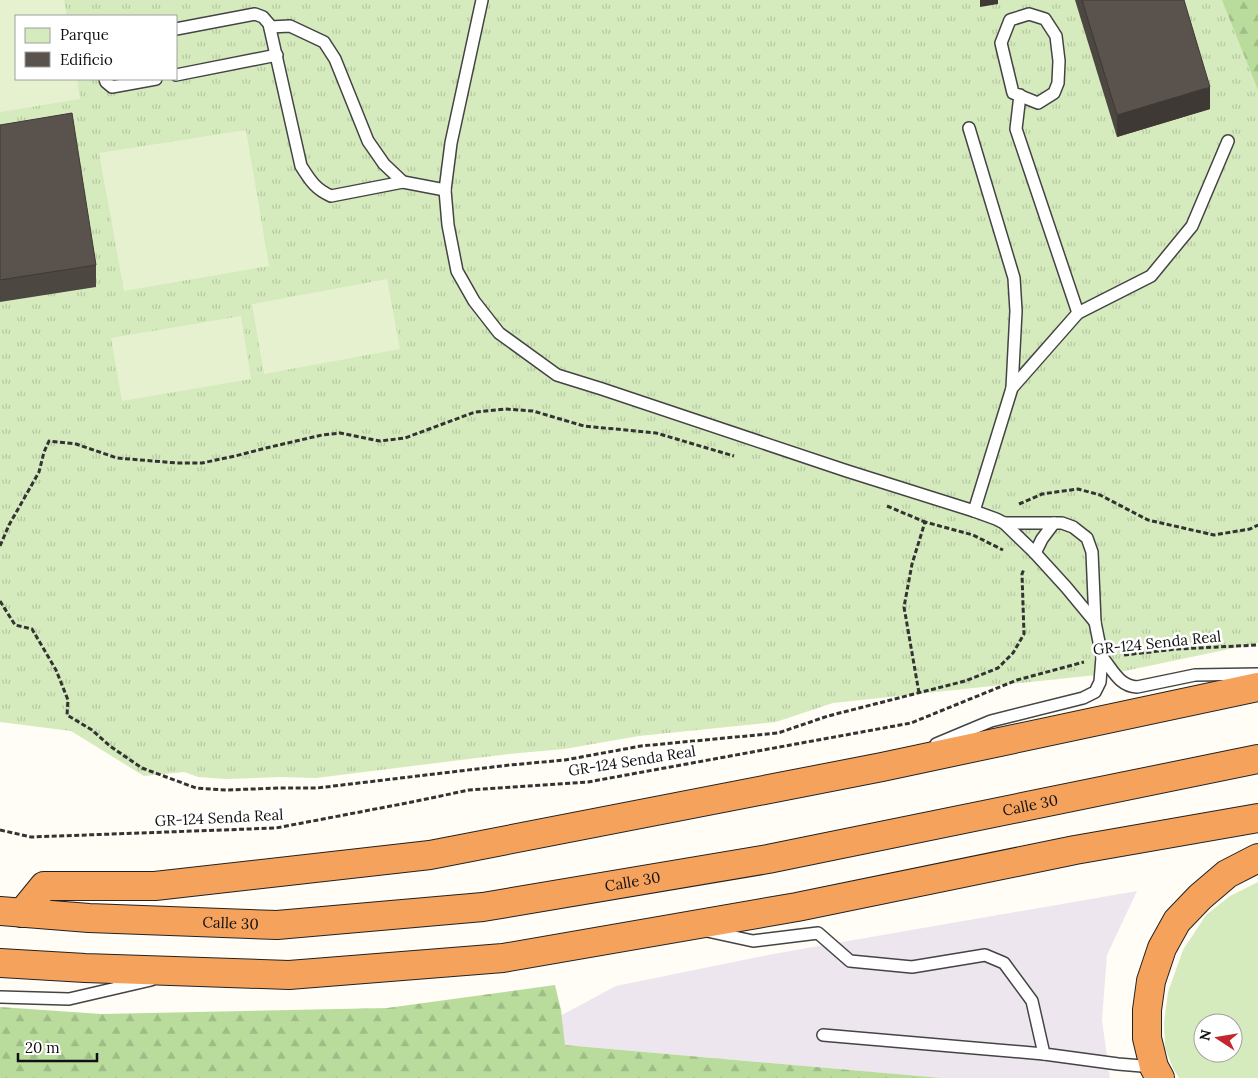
<svg xmlns="http://www.w3.org/2000/svg" width="1258" height="1078" font-family="Lora,serif">
<style>
.industrial{fill:#eee6ef}
.grass{fill:url(#grass-tufts);fill-rule:evenodd}
.forest{fill:url(#forest-firs)}
.park{fill:#d5ebbd;fill-rule:evenodd}
.pitch{fill:#e6f2cf}
.lines{fill:none;stroke-linecap:round;stroke-linejoin:round}
.service-casing{stroke:#444;stroke-width:14}
.motorway-casing{stroke:#222;stroke-width:30}
.path{stroke:#333;stroke-width:3;stroke-dasharray:5 2.5;stroke-linecap:butt}
.service{stroke:#fff;stroke-width:11}
.motorway{stroke:#f5a25d;stroke-width:28}
.wall{fill:#4d4742}
.shaded-wall{fill:#3f3936}
.building{fill:#5a524d;stroke:#3f3936}
.labels{text-anchor:middle;stroke-width:5;stroke-linejoin:round;paint-order:stroke}
.street-label{font-size:15px;fill:#111;stroke:#fff}
</style>
<defs>
<pattern id="grass-tufts" width="24" height="20" patternUnits="userSpaceOnUse" patternTransform="scale(1.25)"><rect width="24" height="20" fill="#d5ebbd"/><path d="M3 7l-1-3M5 7V3M7 7l1-3M15 17l-1-3M17 17v-4M19 17l1-3" fill="none" stroke="#b6c8a1"/></pattern>
<pattern id="forest-firs" width="22" height="20" patternUnits="userSpaceOnUse" patternTransform="scale(1.25)"><rect width="22" height="20" fill="#b9dc9c"/><path d="M5 1l3.5 6h-7zM16 11l3.5 6h-7z" fill="#9ebc85"/></pattern>
</defs>
<rect width="100%" height="100%" fill="#fffdf5"/>
<!-- industrial -->
<polygon class="industrial" points="1137,891 1107,955 1102,1020 1110,1078 941,1078 565,1045 558,1017 616,986 773,954"/>
<!-- grass -->
<path class="grass" d="M0,0h1258v643l-143,30 -282,30 -57,19 -137,14 -75,13 -55,5 -193,24 -36,-1 -54,2 -28,-2 -14,-5 -40,4 -73,-45 -71,-9zM16,16h160v63h-160z"/>
<!-- forest -->
<g class="forest">
<polygon points="1222,0 1258,0 1258,90"/>
<polygon points="555,985 561,1010 565,1045 942,1078 0,1078 0,1007 101,1014 387,1008"/>
</g>
<!-- park -->
<path class="park" d="M1258,882v196h-79l-6,-10 -8,-20 -1,-25 4,-31 15,-42 23,-35 24,-19zM1203,1023h30v30h-30z"/>
<!-- pitch -->
<g class="pitch">
<polygon points="0,0 64,0 67,16 16,16 16,79 77,79 80,99 0,112"/>
<polygon points="246,130 269,266 124,291 99,153"/>
<polygon points="387,279 400,349 264,374 252,304"/>
<polygon points="241,316 251,379 122,401 111,338"/>
</g>
<g class="lines">
<defs>
<g id="service">
<polyline points="482,0 451,143 445,190 448,225 457,271 474,301 499,333 557,375 602,389 847,471 974,511 996,519 1004,523 1035,553 1066,587 1095,622"/>
<polygon points="1029,14 1045,19 1056,36 1059,61 1058,83 1054,93 1038,103 1013,93 1001,43 1010,20"/>
<polyline points="270,27 290,26 324,42 335,59 368,141 384,164 403,182"/>
<path d="M176,29l79,-15 8,3 6,7 32,142c9,14 14,23 30,30l72,-14 42,8"/>
<polyline points="176,75 277,55"/>
<polyline points="105,79 106,82 112,87 156,79"/>
<polyline points="1020,95 1016,129 1078,313"/>
<polyline points="969,128 1014,278 1016,311 1012,388"/>
<polyline points="974,511 1012,388 1078,313 1151,276 1192,226 1228,141"/>
<polyline points="1035,553 1042,539 1054,523"/>
<path d="M1102,657c11,13 17,29 35,30l58,-12 63,-1"/>
<polyline points="936,744 991,721 1083,698 1095,692 1100,682 1102,657 1095,622 1092,552 1087,538 1073,527 1062,523 1004,523"/>
<polyline points="707,931 753,941 818,933 850,961 912,967 985,955 1004,963 1032,1001 1044,1054 1118,1064 1154,1067"/>
<polyline points="0,997 69,999 151,980"/>
<polyline points="823,1035 1044,1054"/>
</g>
<g id="motorway">
<path id="s1" d="M0,911l89,7 188,7 206,-18 285,-48 490,-100"/>
<polyline points="22,913 44,886 155,886 430,855 882,767 1258,687"/>
<polyline points="0,963 85,968 289,975 503,958 797,907 1075,850 1258,818"/>
<polyline points="1160,1078 1154,1067 1147,1038 1147,1010 1151,981 1162,948 1177,921 1200,897 1227,874 1258,858"/>
</g>
</defs>
<!-- service casing -->
<use href="#service" class="service-casing"/>
<!-- motorway casing -->
<use href="#motorway" class="motorway-casing"/>
<!-- path -->
<g class="path">
<polyline points="1019,504 1042,494 1078,489 1100,495 1148,520 1214,535 1250,529 1258,525"/>
<polyline points="887,506 925,522"/>
<polyline points="0,546 9,525 39,472 44,452 49,441 76,444 117,458 177,463 202,463 235,456 266,448 322,435 340,433 380,441 405,438 475,412 505,409 533,411 584,426 656,433 734,456"/>
<polyline points="0,601 15,625 32,629 56,670 68,700 67,715 92,730 110,746 142,768 196,788 226,790 280,788 317,788 510,765 565,760 641,746 778,733 828,716 965,681 998,668 1013,653 1024,634 1022,574 1024,569"/>
<polyline points="1124,655 1177,649 1258,645"/>
<polyline points="919,693 904,607 912,564 925,522 973,535 1003,550"/>
<polyline points="0,830 31,837 276,828 412,802 469,790 588,782 911,723 1017,680 1084,662"/>
</g>
<!-- service -->
<use href="#service" class="service"/>
<!-- motorway -->
<use href="#motorway" class="motorway"/>
</g>
<!-- wall -->
<g class="wall">
<polygon points="1075,0 1184,0 1210,109 1117,137"/>
<polygon points="0,125 96,265 96,287 0,302"/>
</g>
<!-- shaded-wall -->
<g class="shaded-wall">
<polygon points="980,0 998,0 998,4 980,7"/>
<polygon points="1210,87 1210,109 1117,137 1117,115"/>
</g>
<!-- building -->
<g class="building">
<polygon points="1082,0 1184,0 1210,87 1117,115"/>
<polygon points="72,113 96,265 0,280 0,125"/>
</g>
<g class="labels">
<!-- street labels -->
<g class="street-label">
<text transform="translate(1157 643) rotate(-6)" y="5">GR-124 Senda Real</text>
<text transform="translate(632 761) rotate(-9)" y="5">GR-124 Senda Real</text>
<text dy="5" stroke="none"><textPath href="#s1" startOffset="1041">Calle 30</textPath></text>
<text transform="translate(219 818) rotate(-3)" y="5">GR-124 Senda Real</text>
<text dy="5" stroke="none"><textPath href="#s1" startOffset="636">Calle 30</textPath></text>
<text dy="5" stroke="none"><textPath href="#s1" startOffset="231">Calle 30</textPath></text>
</g>
</g>
<!-- legend -->
<rect x="15" y="15" width="162" height="65" fill="#ffffff" stroke="#a0a0a0"/>
<rect x="25" y="28" width="25" height="15" fill="#d5ebbd" stroke="#a0a0a0"/>
<text x="60" y="40" font-size="15" fill="#111111">Parque</text>
<rect x="25" y="52" width="25" height="15" fill="#5a524d" stroke="#a0a0a0"/>
<text x="60" y="65" font-size="15" fill="#111111">Edificio</text>
<!-- north arrow -->
<g transform="translate(1218 1038) rotate(282)"><circle r="24" fill="#ffffff" stroke="#a0a0a0"/>
<path d="M0-4L9 19L0 12L-9 19Z" fill="#c4262e"/>
<text y="-8" font-size="14" font-weight="bold" text-anchor="middle" fill="#111111">N</text>
</g>
<!-- scale -->
<path d="M18 1053v8h79v-8" fill="none" stroke="#111111" stroke-width="2.5"/>
<text x="25" y="1053" font-size="15" fill="#111111" stroke="#ffffff" stroke-width="4" paint-order="stroke">20 m</text>
</svg>
